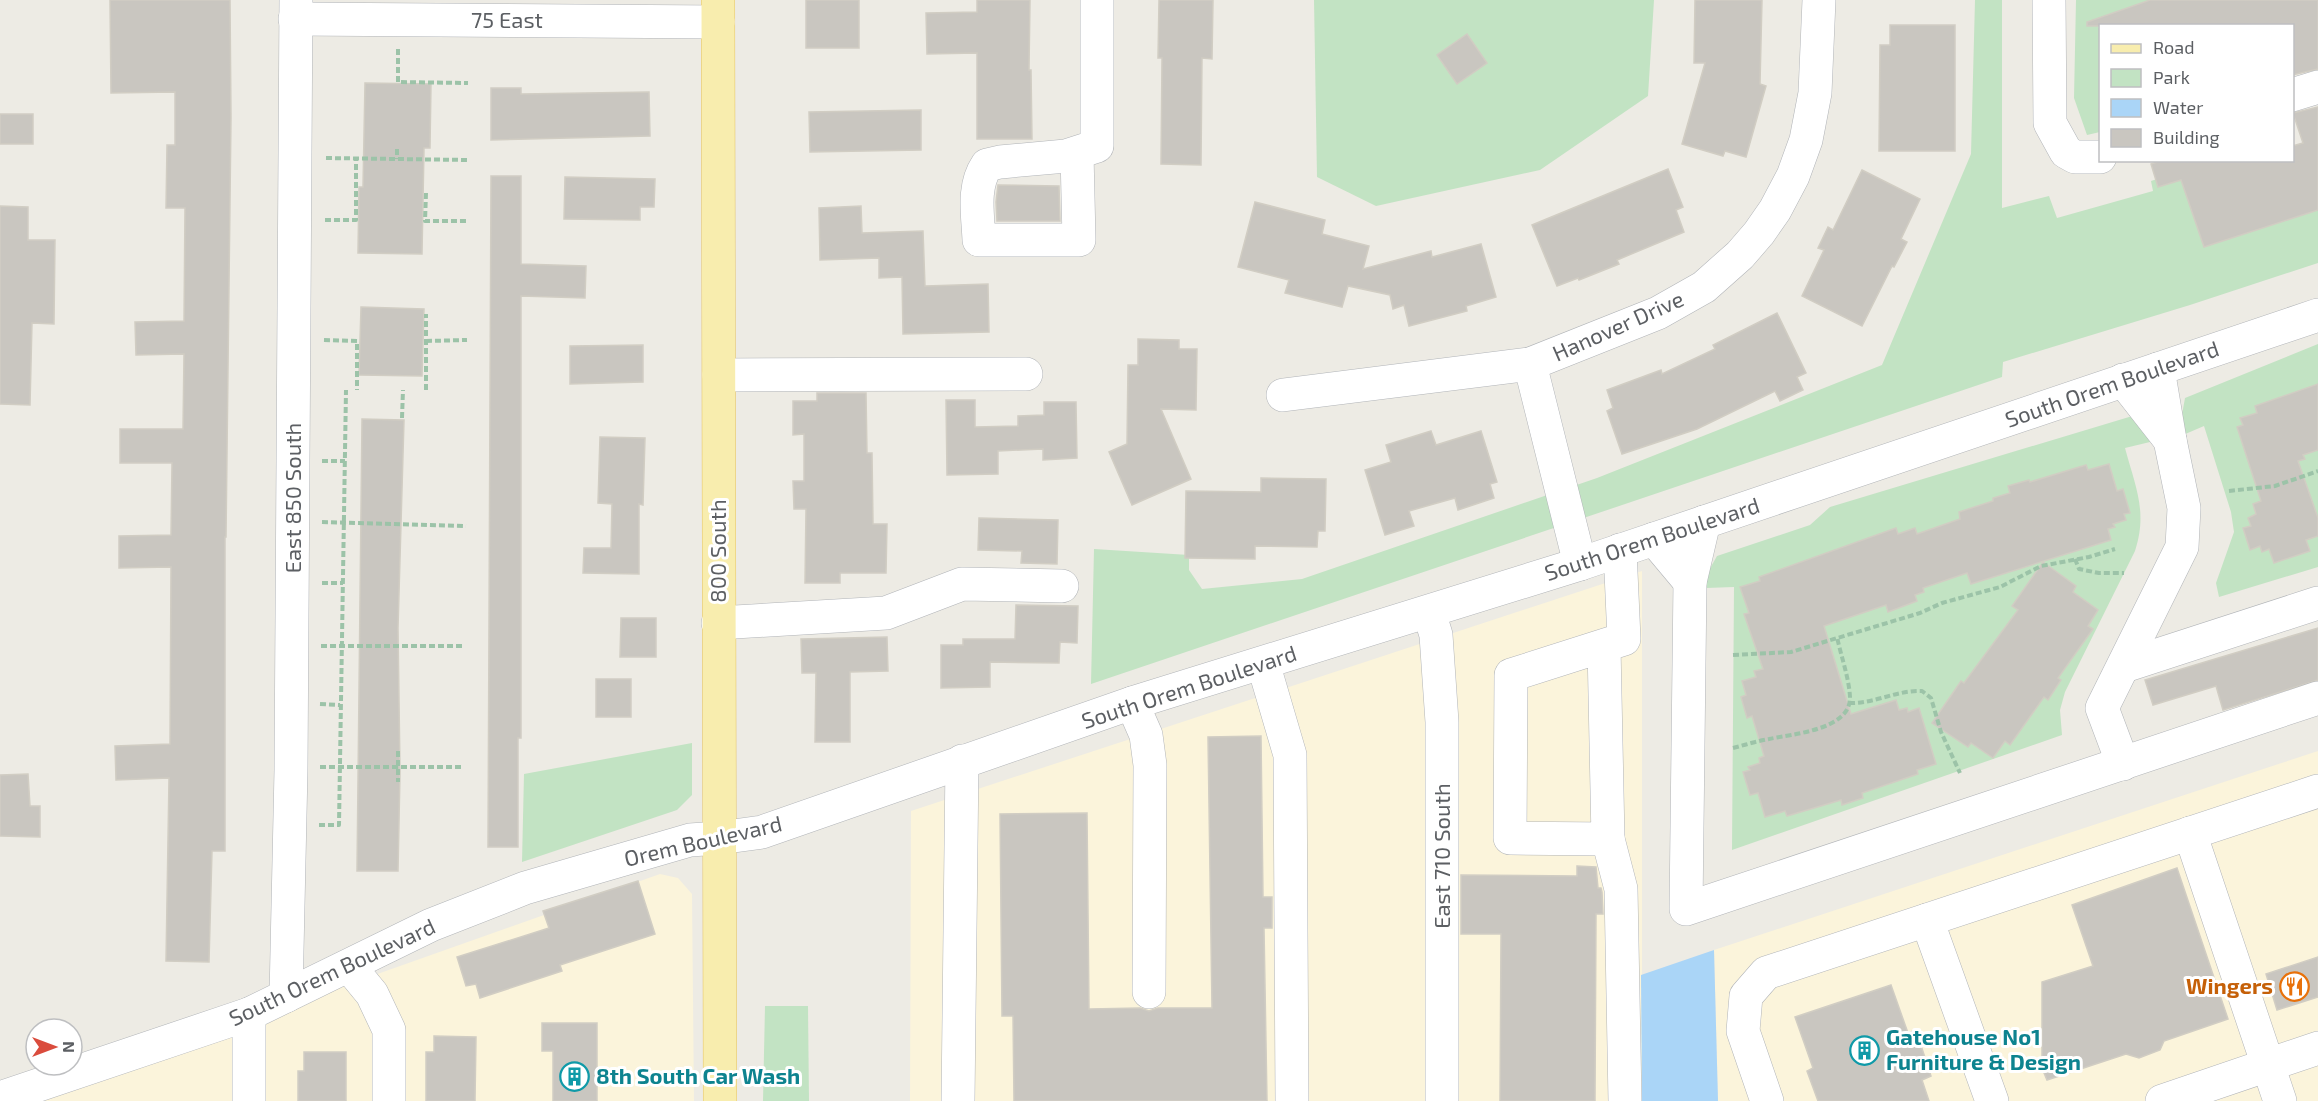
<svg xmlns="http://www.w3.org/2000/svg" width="2318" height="1101" font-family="'Exo 2',sans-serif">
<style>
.commercial{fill:#fbf4db}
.green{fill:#c2e3c3}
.water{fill:#aad5f7}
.building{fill:#c9c6c0;stroke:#d1cdc3;stroke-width:1.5}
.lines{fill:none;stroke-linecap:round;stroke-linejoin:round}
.minor-casing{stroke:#b1b4b8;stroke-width:34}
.major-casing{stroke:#e5c365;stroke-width:34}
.path{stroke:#9cc3a8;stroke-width:4;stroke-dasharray:6 3;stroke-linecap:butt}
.minor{stroke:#fff;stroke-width:33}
.major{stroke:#f8edae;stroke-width:33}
.labels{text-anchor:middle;stroke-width:6;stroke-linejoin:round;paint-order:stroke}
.street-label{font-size:22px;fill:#5c5f63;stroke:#fff}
.food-label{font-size:22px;font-weight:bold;fill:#c56008;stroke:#fff;text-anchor:end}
.culture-label{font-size:22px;font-weight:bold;fill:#0d838f;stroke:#fff;text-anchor:start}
</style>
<rect width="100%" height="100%" fill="#edebe4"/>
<!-- commercial -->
<g class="commercial">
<polygon points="1642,571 1642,1101 910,1101 911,811"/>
<polygon points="2318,751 2318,1101 1718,1101 1714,950"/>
<polygon points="660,874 678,878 692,894 694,1101 19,1101"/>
</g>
<!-- green -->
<g class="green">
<polygon points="1314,0 1654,0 1648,96 1540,170 1376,206 1317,177"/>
<polygon points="1975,0 2002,0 2002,208 2049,196 2057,218 2153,191 2151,181 2211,161 2182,182 2204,247 2318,210 2318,263 2190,305 2003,362 2002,377 1091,684 1094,549 1189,555 1189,570 1202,589 1302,579 1597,478 1882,365 1971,154"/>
<polygon points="2076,0 2150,0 2096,19 2100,32 2100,132 2087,135 2074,98"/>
<polygon points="2318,344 2318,567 2219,597 2216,583 2234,532 2231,512 2204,426 2183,435 2181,420 2185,398"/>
<path d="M2139,414l11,28 -25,6c10,38 23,63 10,103l-70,141 -5,18 2,25 -330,115 2,-263 -28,1 -3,-7 14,-25 93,-31 20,-18z"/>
<polygon points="692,743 692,795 677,810 522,862 524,774"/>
<polygon points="765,1006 808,1006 809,1101 763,1101"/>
</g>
<!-- water -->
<polygon class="water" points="1714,950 1718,1101 1642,1101 1641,975"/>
<!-- building -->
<g class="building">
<polygon points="110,0 230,0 231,117 226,537 225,537 225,851 212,851 209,962 166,961 169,778 116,780 115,746 170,744 171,567 119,568 119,536 171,535 172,463 120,463 120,429 183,429 184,354 136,355 135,322 184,321 185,208 166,208 167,145 175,145 175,92 111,93"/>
<rect x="806" y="0" width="53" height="48"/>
<polygon points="977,0 1030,0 1029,70 1031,70 1032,139 977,139 977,53 927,54 926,13 977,12"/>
<polygon points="1159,0 1213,0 1212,59 1202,58 1201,165 1161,164 1162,58 1158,58"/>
<polygon points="1695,0 1762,0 1760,84 1766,86 1746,157 1725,151 1723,156 1682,144 1705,63 1694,63"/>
<polygon points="2150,0 2318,0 2318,69 2292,75 2292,26 2087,26 2087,22"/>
<polygon points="1890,25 1955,25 1955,151 1879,151 1880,45 1890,45"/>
<polygon points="1467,34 1487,63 1457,84 1437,55"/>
<polygon points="365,83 431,84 430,148 424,148 422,254 358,253 359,187 363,187"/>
<polygon points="491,88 521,88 521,94 649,92 650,136 491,140"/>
<polygon points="2318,107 2318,210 2204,247 2181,180 2158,187 2151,164 2163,160 2292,160 2292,146 2303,143 2293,113"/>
<polygon points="921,110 921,150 810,152 809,112"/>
<rect x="0" y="114" width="33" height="30"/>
<polygon points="1668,169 1683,207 1676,210 1684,232 1617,260 1619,264 1579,280 1578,278 1557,286 1532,225"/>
<polygon points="1862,170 1920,199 1901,239 1907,242 1894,267 1892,266 1862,326 1802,296 1824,250 1818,248 1828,227 1833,230"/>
<polygon points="491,176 521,176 521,264 586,266 585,298 521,296 521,738 518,738 518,847 488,847"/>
<polygon points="565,177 655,179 654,207 640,207 640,220 564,219"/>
<polygon points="998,185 1059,186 1060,221 997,221 996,202"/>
<polygon points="1255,202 1325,220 1322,234 1369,246 1363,269 1431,251 1432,257 1481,244 1496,297 1466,306 1467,311 1409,326 1404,305 1393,309 1390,295 1348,286 1342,307 1285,293 1289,280 1238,267"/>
<polygon points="0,206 28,207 28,240 55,240 54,324 32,323 30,405 0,404"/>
<polygon points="861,206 862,233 923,231 925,286 988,284 989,332 903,334 902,277 879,278 879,258 820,260 819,208"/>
<polygon points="361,307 424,309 422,376 359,375"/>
<polygon points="1777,313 1806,373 1797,377 1803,390 1780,401 1775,391 1697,429 1622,454 1607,411 1613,408 1607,390 1661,370 1662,374 1715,349 1713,345"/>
<polygon points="1138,339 1179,340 1179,349 1197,349 1196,410 1161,409 1191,479 1132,505 1109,452 1127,444 1128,365 1138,365"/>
<polygon points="643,345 643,382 570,384 570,346"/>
<polygon points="2318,384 2318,450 2303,455 2305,459 2298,461 2318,518 2318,536 2306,540 2310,551 2274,563 2269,549 2262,552 2260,546 2250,550 2243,528 2251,526 2248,518 2256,514 2253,504 2261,501 2237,427 2243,425 2240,418 2257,413 2255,406"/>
<polygon points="817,393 866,393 867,453 872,453 873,524 887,524 886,573 840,573 840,583 805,583 806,509 794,509 793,481 804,481 804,434 793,435 793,401 817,401"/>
<polygon points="946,400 975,400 975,427 1018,426 1018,416 1044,415 1044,402 1076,402 1077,458 1043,460 1043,449 998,451 998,474 947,475"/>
<polygon points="362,419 404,420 398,628 400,772 398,871 357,871"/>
<polygon points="1431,431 1436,445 1481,431 1497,482 1490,484 1494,498 1458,510 1455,498 1409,511 1414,526 1385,535 1365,470 1391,462 1386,445"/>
<polygon points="600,437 645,438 643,505 639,504 639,574 583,573 584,548 611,548 612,504 598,503"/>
<polygon points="2109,464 2117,491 2123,489 2130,513 2124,514 2126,520 2113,524 2115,527 2108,529 2111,540 1971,584 1967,573 1923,588 1924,592 1915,595 1917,601 1888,612 1886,605 1824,626 1851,714 1896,700 1899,710 1907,708 1908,712 1919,708 1936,764 1917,770 1918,774 1862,793 1863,798 1842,805 1841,800 1787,816 1785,811 1765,817 1758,793 1750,795 1743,772 1750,770 1748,767 1760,763 1759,758 1764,756 1752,716 1747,718 1741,697 1746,695 1742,681 1756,677 1754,671 1763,669 1744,614 1749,613 1740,587 1760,581 1759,577 1896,528 1898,534 1915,528 1917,534 1960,519 1959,512 1993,501 1993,498 2010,493 2008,486 2029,480 2030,482 2086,465 2088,470"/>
<polygon points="1261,478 1326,479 1325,531 1318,531 1317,547 1255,546 1255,559 1185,558 1186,491 1261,492"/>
<polygon points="979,518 1058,520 1057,564 1021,563 1022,551 978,550"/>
<polygon points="2043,562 2076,586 2073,592 2098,610 2088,626 2093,629 2058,678 2061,680 2048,700 2044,697 2010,745 2005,741 1993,758 1971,743 1968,747 1932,723 1961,681 1964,683 2018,610 2012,606"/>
<polygon points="1016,605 1078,606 1077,643 1060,642 1059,663 990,662 990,687 941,688 941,645 963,645 963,639 1015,639"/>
<polygon points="621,618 656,618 656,657 620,657"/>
<polygon points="2318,628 2318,680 2223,710 2216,686 2153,705 2145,680"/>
<polygon points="887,637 888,671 850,672 850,742 815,742 816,673 802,673 801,639"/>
<rect x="596" y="679" width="35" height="38"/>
<polygon points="1261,736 1263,897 1272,897 1272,928 1264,928 1267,1101 1014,1101 1013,1016 1002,1016 1000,814 1087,813 1089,1009 1140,1008 1149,1011 1158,1008 1212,1008 1208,737"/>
<polygon points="28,774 30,806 40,806 40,837 0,836 0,775"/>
<polygon points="1577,866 1596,867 1598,888 1601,888 1602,892 1603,914 1596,914 1595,1101 1500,1101 1501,934 1461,934 1461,875 1577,876"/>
<polygon points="2177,868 2228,1019 2164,1041 2160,1050 2139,1058 2126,1054 2047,1080 2042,1068 2042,982 2093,966 2072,905"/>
<polygon points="638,881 655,934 560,965 562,971 480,998 476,984 466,986 457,957 549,928 543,911"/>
<polygon points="2318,957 2318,997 2277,1010 2266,974"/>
<polygon points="1891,985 1908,1033 1916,1030 1931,1076 1922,1080 1929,1101 1818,1101 1807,1071 1813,1068 1795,1017"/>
<polygon points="542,1023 597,1023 597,1101 553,1101 553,1051 542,1051"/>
<polygon points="434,1036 476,1037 475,1101 426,1101 426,1052 434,1052"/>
<polygon points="304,1052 346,1052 346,1101 298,1101 298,1071 304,1071"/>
</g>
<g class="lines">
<defs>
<g id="minor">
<polyline points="2049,0 2050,123 2066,152 2075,157 2100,157"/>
<polyline points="295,19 718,22"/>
<polyline points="2292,95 2318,87"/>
<path d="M1077,153l2,87h-100c-1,-25 -7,-53 8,-75l13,-3 66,-6 31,-10v-146"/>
<polyline points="1530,364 1580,564"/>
<polyline points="719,375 1026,374"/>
<polyline points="2123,380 2170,440 2158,369"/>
<polyline points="1283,395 1530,364 1658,313 1704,287 1740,255 1759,233 1775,210 1793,176 1806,140 1815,93 1819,0"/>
<polyline points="1654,539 1690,582 1704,522"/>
<polyline points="1690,582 1686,909 2318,698"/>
<polyline points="1429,612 1436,635 1442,722 1442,1101"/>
<polyline points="718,623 886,613 962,584 1062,586"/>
<polyline points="1604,646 1608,839 1510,838 1511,675 1624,639 1620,550"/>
<polyline points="1263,663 1290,755 1292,1101"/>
<polyline points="2124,666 2318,603"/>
<polyline points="1132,703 1146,735 1150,765 1149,992"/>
<polyline points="2123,764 2102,708 2182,547 2184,508 2170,440"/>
<polyline points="2190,833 2280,1101"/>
<polyline points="1608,839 1621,889 1625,1101"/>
<polyline points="1927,920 1992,1101"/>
<polyline points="349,966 372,994 389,1030 389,1101"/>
<polyline points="286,996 291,770 296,0"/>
<polyline points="249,1014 249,1101"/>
<polyline points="0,1098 249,1014 431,925 525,888 690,840 719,838 762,832 1132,703 1580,564 2318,315"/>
<polyline points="958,1101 962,761"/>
<polyline points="1767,1101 1743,1031 1746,996 1766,973 2318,791"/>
<polyline points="2162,1101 2318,1048"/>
</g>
<polyline id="major" points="718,0 720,1101"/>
</defs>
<!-- minor casing -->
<use href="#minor" class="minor-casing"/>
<!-- major casing -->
<use href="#major" class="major-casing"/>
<!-- path -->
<g class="path">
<polyline points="398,49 398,82 468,83"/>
<polyline points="397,149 397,159"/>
<polyline points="326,158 468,160"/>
<polyline points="426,193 425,221 467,221"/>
<polyline points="325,220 356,220 356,158"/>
<polyline points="324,340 357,341 357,390"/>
<polyline points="426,341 467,340"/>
<polyline points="426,390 426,314"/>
<polyline points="402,418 403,390"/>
<polyline points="322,461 345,461"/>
<polyline points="2229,491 2275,486 2318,471"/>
<polyline points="322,522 466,526"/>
<polyline points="2075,559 2079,569 2099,573 2124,573"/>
<polyline points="322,583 343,583"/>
<polyline points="321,646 465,646"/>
<polyline points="1733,655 1791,652 1920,613 1942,603 2000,587 2041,566 2089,557 2115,549"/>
<path d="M1849,703c25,1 47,-13 73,-12l9,7 10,34 19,41"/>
<polyline points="320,704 340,705"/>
<path d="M1733,748c12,-3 24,-7 36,-9 23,-5 82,-9 81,-42 -1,-19 -9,-41 -13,-60"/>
<polyline points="398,751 398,782"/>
<polyline points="320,767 464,767"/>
<polyline points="319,825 339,825 346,390"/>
</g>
<!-- minor -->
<use href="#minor" class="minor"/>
<!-- major -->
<use href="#major" class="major"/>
</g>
<!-- icons -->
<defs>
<symbol id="restaurant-ring" viewBox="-11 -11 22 22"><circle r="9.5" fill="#fff" stroke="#e8710a" stroke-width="1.5"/><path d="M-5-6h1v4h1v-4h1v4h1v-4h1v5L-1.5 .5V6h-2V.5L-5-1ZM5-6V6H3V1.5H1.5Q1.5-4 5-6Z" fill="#e8710a"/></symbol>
<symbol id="building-ring" viewBox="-11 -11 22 22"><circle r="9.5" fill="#fff" stroke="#0f9aa8" stroke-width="1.5"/><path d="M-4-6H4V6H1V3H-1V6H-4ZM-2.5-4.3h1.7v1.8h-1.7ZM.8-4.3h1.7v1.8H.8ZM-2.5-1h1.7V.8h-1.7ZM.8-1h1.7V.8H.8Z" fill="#0f9aa8"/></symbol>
</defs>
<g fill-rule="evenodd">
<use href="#restaurant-ring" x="2278" y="970" width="33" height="33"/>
<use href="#building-ring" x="1848" y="1034" width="33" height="33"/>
<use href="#building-ring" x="558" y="1060" width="33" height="33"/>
</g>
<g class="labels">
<!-- street labels -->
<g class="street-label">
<text x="507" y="28">75 East</text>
<text transform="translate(1618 326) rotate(-24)" y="8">Hanover Drive</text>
<text transform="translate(2112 384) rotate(-19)" y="8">South Orem Boulevard</text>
<text transform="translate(293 498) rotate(-90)" y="8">East 850 South</text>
<text transform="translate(1652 539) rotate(-18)" y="8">South Orem Boulevard</text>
<text transform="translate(718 551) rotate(-90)" y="8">800 South</text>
<text transform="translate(1189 687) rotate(-18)" y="8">South Orem Boulevard</text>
<text transform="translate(703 841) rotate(-13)" y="8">Orem Boulevard</text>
<text transform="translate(1442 856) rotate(-90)" y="8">East 710 South</text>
<text transform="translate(332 972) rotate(-25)" y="8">South Orem Boulevard</text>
</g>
<!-- food labels -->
<g class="food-label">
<text x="2273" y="994">Wingers</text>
</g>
<!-- culture labels -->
<g class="culture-label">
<text x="1886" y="1045">Gatehouse No1<tspan x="1886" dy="25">Furniture &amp; Design</tspan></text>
<text x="596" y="1084">8th South Car Wash</text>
</g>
</g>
<!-- legend -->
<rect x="2099" y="24" width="195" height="138" fill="#ffffff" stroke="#bebfc1" stroke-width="1.5"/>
<rect x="2111" y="44" width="30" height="9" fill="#f8edae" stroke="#bebfc1" stroke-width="1.5"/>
<text x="2153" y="54" font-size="18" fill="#5c5f63">Road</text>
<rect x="2111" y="69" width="30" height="18" fill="#c2e3c3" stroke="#bebfc1" stroke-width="1.5"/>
<text x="2153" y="84" font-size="18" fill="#5c5f63">Park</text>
<rect x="2111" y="99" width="30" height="18" fill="#aad5f7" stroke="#bebfc1" stroke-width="1.5"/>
<text x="2153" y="114" font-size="18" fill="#5c5f63">Water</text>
<rect x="2111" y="129" width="30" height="18" fill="#c9c6c0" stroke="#bebfc1" stroke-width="1.5"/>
<text x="2153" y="144" font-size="18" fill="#5c5f63">Building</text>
<!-- north arrow -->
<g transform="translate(54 1047) rotate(90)"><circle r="28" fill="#ffffff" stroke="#bebfc1" stroke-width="1.5"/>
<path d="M0-4.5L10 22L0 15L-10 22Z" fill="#da4c3d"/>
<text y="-9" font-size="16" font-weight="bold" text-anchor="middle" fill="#5c5f63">N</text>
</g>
</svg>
